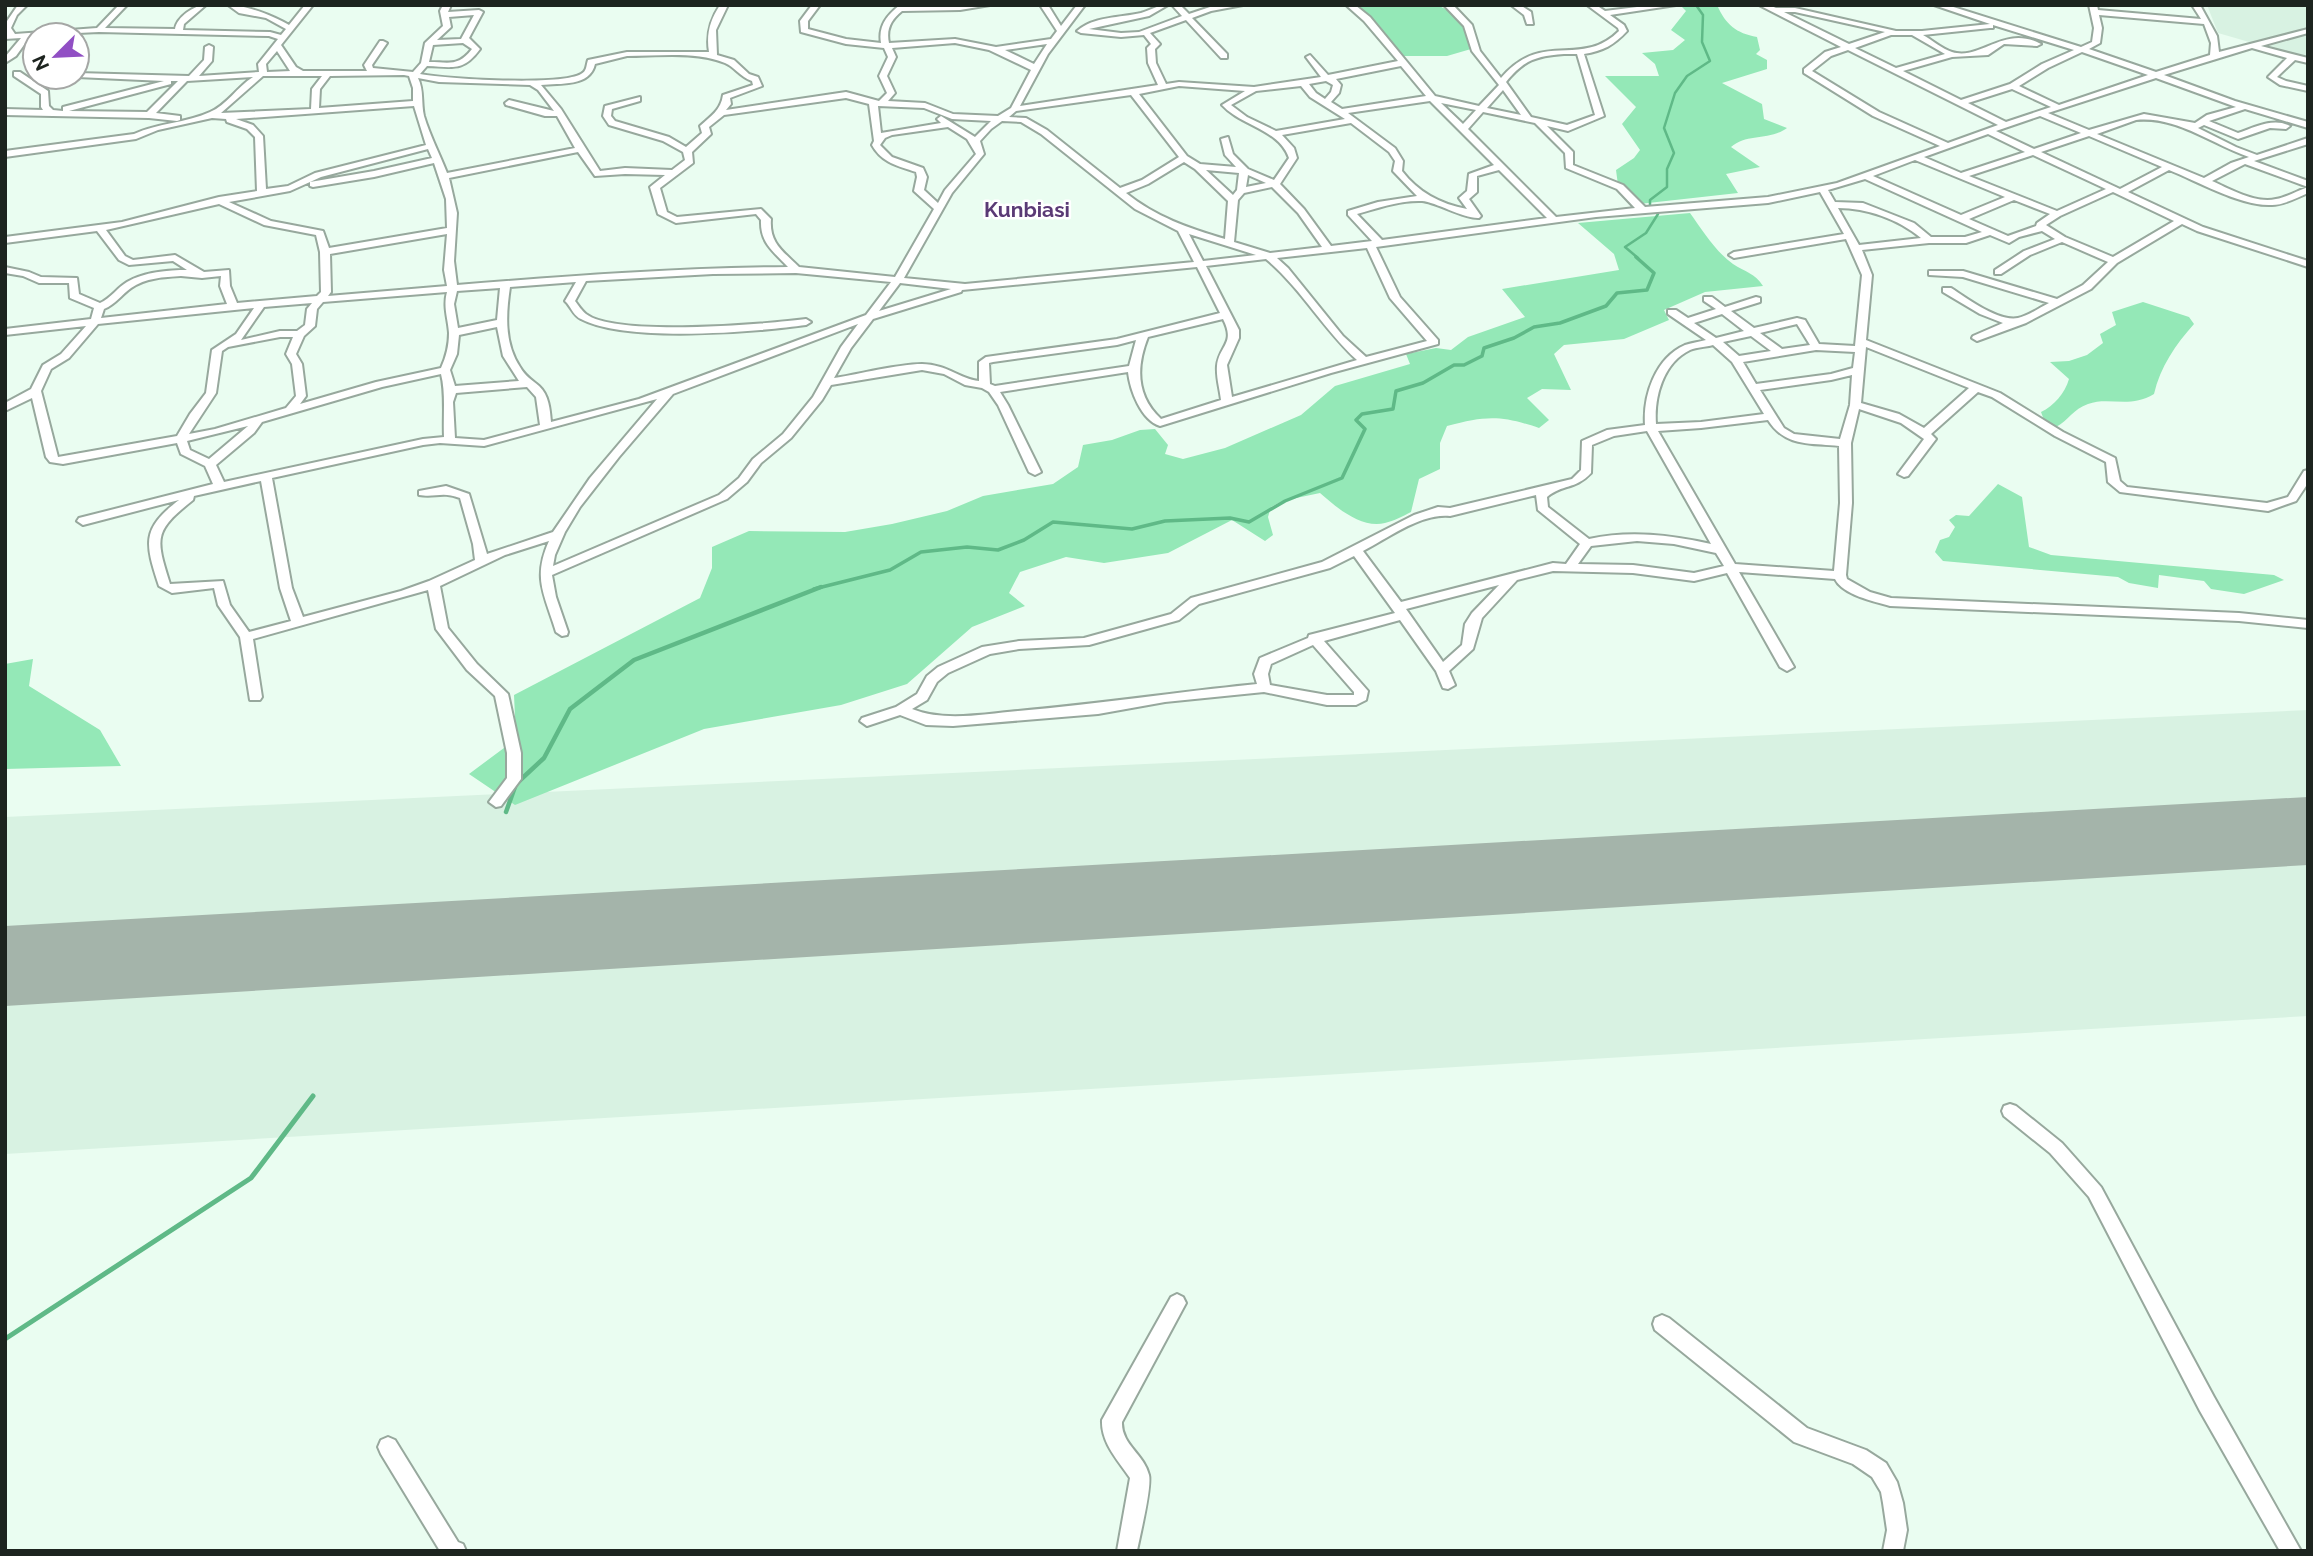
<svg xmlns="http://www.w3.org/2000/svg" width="2313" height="1556" font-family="Raleway,sans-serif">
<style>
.built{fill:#d8f2e2}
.green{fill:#94e8b7}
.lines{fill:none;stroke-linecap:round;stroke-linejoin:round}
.stream-far3{stroke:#5fb987;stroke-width:2.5}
.stream-far2{stroke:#5fb987;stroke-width:3.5}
.stream-far1{stroke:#5fb987;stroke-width:4.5}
.stream{stroke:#5fb987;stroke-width:5}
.runway{fill:#a4b4aa;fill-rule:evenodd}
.street-casing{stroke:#97a89d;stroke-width:4}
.street{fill:#fff;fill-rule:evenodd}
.labels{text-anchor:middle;stroke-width:5;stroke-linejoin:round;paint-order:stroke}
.far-district-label{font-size:21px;font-weight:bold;fill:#5a3a75;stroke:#fff}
</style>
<rect width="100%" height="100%" fill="#eafdf1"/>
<!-- built -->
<g class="built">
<polygon points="2207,5 2308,5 2308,59 2218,33"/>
<polygon points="2308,710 2308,1016 5,1154 5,817"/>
</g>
<!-- green -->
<g class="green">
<path d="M1356,5h81c21,9 31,22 34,44l-24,7h-44l-27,-34z"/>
<path d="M1717,5c9,20 19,28 40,32l3,13 -4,4 11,6v9l-45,14 40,21 2,15 23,9c-18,13 -40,5 -56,19l29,20 -34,7 12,19 -99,11 -21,-19 -2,-15 18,-12 6,-8 -18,-26 14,-17 -31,-31h54l-4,-12 -13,-11 31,-3 12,-10 -14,-10 15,-19 -4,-4z"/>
<path d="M1690,213c13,18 25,38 43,51 12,8 22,9 30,22l-58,6 -41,18 5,10 -45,19 -60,6 -10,9 17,36 -29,-1 -15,9 22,22 -10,8c-39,-13 -53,-12 -92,-2l-7,17v26l-21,10 -8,33c-8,4 -17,9 -26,11 -24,6 -49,-16 -65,-30l-38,8 -11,6 -3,10 5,18 -8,6 -33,-21 -64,33 -64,10 -38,-6 -46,15 -11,21 16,13 -53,21 -65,57 -66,21 -137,24 -189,76 -46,-31 47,-35 -2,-44 186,-97 12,-30v-21l37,-16 96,1 47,-8 55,-13 36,-15 70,-12 25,-17 5,-22 29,-5 28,-10 15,-1 13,16 -3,9 18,5 42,-11 76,-33 34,-29 75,-22 -4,-10 30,-6 15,2 17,-13 57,-20 -23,-28 117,-19 -5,-16 -36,-31z"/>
<path d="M2143,302l46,15 5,7c-18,20 -34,43 -40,70 -25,15 -45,2 -66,10 -15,5 -19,16 -32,23l-12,-7 -3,-8c13,-6 24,-19 28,-33l-19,-17 19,-1 18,-6 16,-12 -3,-9 16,-9 -4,-13z"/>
<polygon points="1998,484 2022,497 2029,547 2051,555 2274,575 2284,580 2244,594 2211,589 2204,581 2159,575 2158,588 2129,583 2118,577 1943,561 1935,552 1940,540 1949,537 1955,527 1949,520 1956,515 1969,516"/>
<polygon points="33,659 29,686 100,730 121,766 5,769 5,664"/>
</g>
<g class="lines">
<!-- stream-far3 -->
<g class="stream-far3">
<polyline points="1650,205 1650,200 1667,187 1667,169 1674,153 1664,128 1675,93 1687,76 1710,61 1702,42 1703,15 1696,5"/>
<polyline points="1638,258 1625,247 1646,233 1658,214"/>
</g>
<!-- stream-far2 -->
<polyline class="stream-far2" points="814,589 890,570 921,552 967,547 998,550 1024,540 1053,522 1132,529 1165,521 1230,518 1249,522 1285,501 1342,478 1365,429 1356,420 1362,414 1393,409 1396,391 1423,383 1454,365 1464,365 1482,356 1484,348 1514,338 1534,327 1560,323 1606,306 1617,293 1647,290 1654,273 1636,257"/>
<!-- stream-far1 -->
<polyline class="stream-far1" points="506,812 516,784 544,758 570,709 634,660 821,587"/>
<!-- stream -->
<polyline class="stream" points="5,1339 251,1178 313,1096"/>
<!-- runway -->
<polygon class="runway" points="2308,797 2308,865 5,1006 5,926"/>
<defs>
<g id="street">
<path d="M18,5h9l-10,10 -6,13 4,6 82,-6 22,-23h8l-22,23 70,1c2,-12 19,-24 31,-24l-22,19 -1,6 87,2 11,3 5,-6 -20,-11 -27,-5 -11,-8c18,0 46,11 61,20l16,-20h8l-32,40 15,22 7,4h64l-3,-6 16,-24h3l4,2 -15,22 1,3 40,4 8,-9 4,-20 18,-17 -3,-15 3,-6h8l-3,7 31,-2 4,2 -14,26 11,11c-17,23 -27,18 -53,17l-7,8c27,5 140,12 161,0 6,-3 5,-8 7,-14l39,-8h82c-3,-18 1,-32 11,-47h8l-12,25 1,25 17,5 15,14 9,3 4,9 -32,12 1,6 -5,6 120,-18 33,9 8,-8 -8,-17 9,-19 -4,-9 -38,-4 -45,-12 -1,-11 12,-16h8l-12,16v8l38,10 35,4c-3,-17 6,-28 19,-38h90l-30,5 -58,1c-11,9 -16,18 -13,32l66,-4 41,8 55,-8 6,-8 -17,-26h8l13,21 16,-21h8l-37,49 -28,52 138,-21 -10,-22 -1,-15 4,-4 -7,-9 -23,2 -40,-4 -4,-2c17,-15 43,-13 64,-18 10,-3 16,-8 27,-8l-19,11 -60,13 32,4 18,-1 43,-16 -10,-11h8l9,9 21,-7 33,-2 -32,6 -19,7 35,36v4h-6l-35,-38 -36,13 10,11 -5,5 1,14 10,21 13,-2 75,5 67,-10 -15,-20 4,-2 18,20 70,-14 -34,-40 -18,-16h9l15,12 65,79 44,10 20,-21 -27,-34 -8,-25 -20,-21h9l19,20 8,26 21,27c41,-49 80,-9 118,-47l-1,-3 -31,-23h9l9,6 48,-6h23l-66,10 14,10 3,6c-13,14 -24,20 -43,23l20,62 -36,15 -21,-5 26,26v13l50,20 22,22 123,-10 69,-14 103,-37 -67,-30 -69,-43v-4l21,-17 16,-5 -82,-42h10l7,3h19l101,23h26l68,-7 -56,-19h13l134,42 11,-5 2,-14 -5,-23h8l1,5 103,9 -9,-14h8l17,31 2,16 89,-23v4l-47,13 47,12v5l-13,-3 -18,17 9,4 22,5v5l-28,-6 -12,-8 19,-19 -35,-10 -88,27 71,26 73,21v6l-63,-19 -36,12 29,12c17,-6 36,-16 52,-7l-4,3 -16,-1 -32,11 -34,-14 -6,3 38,19 21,8 51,-17v6l-54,17 54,20v6l-63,-23 -33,17c18,8 44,23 64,18 11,-2 21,-8 32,-12v6c-12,5 -24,12 -36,12 -30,2 -75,-24 -103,-35l-41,22 75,35 105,34v6l-111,-36 -15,-7 -65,39 -26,26 -65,34 -49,18 -5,-3 1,-2 30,-13 -23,-9 -37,-22v-4h8c16,10 47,34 67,30 10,-2 21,-10 31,-15l-86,-26 -34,-2v-4h34l94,28 26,-14 25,-23 -46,-20 -32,13 -29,19h-6v-4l29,-19 31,-12 -13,-8 -23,6 -10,6 -19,-8 -24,8h-37l-67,7 10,25 -6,65 134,53 63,39 52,26 5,23 7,6 140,16 21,-6 16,-26 4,-1v13l-12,18 -28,10 -148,-19 -12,-10 -2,-20 -51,-26 -63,-39 -14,-5 -47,42 5,5 -28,37 -4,1 -6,-3 26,-35 -23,-16 -42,-14 -8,34 1,60 -6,72 1,4 23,13 21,6 348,15 69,7v8l-69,-7 -349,-15c-17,-5 -47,-11 -55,-27l-96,-7 55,95 -7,4 -7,-4 -53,-94 -33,8 -61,-8 -80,-2 -36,9 -35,38 -9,31 -24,22 6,14 -7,4 -5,-1 -7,-17 -36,-51 -76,21 44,50 -2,9 -10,5h-29l-63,-13 -99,10 -67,12 -145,12 -27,-1 -26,-10 -33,11 -7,-5 2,-3 34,-11 21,-13 10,-18 11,-9 44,-20 37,-6 65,-3 87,-24 20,-16 131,-36 92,-47 24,-8 12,1 122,-29 9,-9 1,-29 25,-11 38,-5c-2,-29 10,-67 40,-80 6,-2 14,-3 21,-5l-38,-26v-4h8l12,8 28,-9 -12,-8v-4h8l13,10 31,-10 4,1v4l-29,9 23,17 43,-10 8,2 14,24 36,2 7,-71 -16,-36 -112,19 -5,-3 5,-3 110,-18 -24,-42 -52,11 -172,14 -220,30 24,50 38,43v4l-107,29 -171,53c-19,-6 -30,-36 -32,-54l-128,20 8,13 33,67 -6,3 -6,-3 -31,-67 -9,-13 -7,-4 -17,-3 -21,-11 -22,-4 -91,15 -9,15 -31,38 -30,25 -14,19 -20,17 -175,76 4,22 12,35 -1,3 -5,1 -6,-4c-11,-37 -24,-53 -7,-91l-44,14 -65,31 8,42 29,36 31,30 13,59v26l-20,27 -5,1 -7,-5 18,-24v-25l-12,-57 -28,-26 -31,-41 -8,-39 -175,49 9,58 -2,3h-10l-10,-63 -22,-32 -4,-17 -42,5 -13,-7c-14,-43 -18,-57 20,-86l-96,25 -6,-4 2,-3 134,-34 -8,-18 -24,-12 -4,-11 -114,21 -13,-2 -4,-5 -14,-59 -27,13v-8l26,-14 12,-24 18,-11 25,-28 -81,9v-6l86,-10 3,-11 -24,-10 -1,-15h-30l-16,-7 -18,-3v-6l24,5 12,5 36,1 2,16 21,9c11,-5 17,-15 27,-21 17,-10 41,-12 60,-12l-14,-9 -44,4 -10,-5 -22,-29 -92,12v-6l117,-15 97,-25 38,-6 -2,-54 -8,-8 -20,-7 -1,-3 -14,-1 -54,12 -22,9 -131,18v-6l129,-17c24,-11 52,-11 76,-22 17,-7 27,-25 43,-35l-66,4 -31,32 24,3v4l-3,1 -28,-3 -144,-3v-6l38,1 -2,-3v-13l-27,-18v-4h6l28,19 1,15 4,4 10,1v-4l101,-26 -87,-4h-2l2,-4 112,3 15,-16 1,-13 4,-2 4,2 -1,14 -13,15 60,-4 -1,-8 20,-25 -9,-3 -170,-4 -64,3 -9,7 -10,14 -11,7v-6l16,-19 -16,1 2,-5 -2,-10zM1784,12h11l90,20 -36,12zM474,15l-13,24 -24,1 14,-13 -2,-10zM2099,15l105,9 7,19 -1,12 -54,17 -67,-23 11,-6 2,-15zM1993,25l81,25 -32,14 -32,20 -49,16 -58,-29 49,-14 36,-2 16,-11 33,2 4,-2c-37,-20 -60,17 -89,8 -10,-3 -20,-12 -29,-17l67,-7h3zM1891,35h21l33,19 -49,14 -41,-20zM463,43l9,6c-14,18 -23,13 -43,13l4,-17zM955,43l34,7 42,20 -20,38 -13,8 -45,-2 -28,-11 -37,-2 7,-8 -8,-17 9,-19 -4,-9zM1047,44l-13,20 -29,-14zM1848,50l150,75 -50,18 -69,-31 -67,-41 19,-15zM277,51l13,20h1l-24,1 -1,-8zM2082,52l66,23 -89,30 -40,-19 29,-18zM1564,54h13l18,61 -28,10 -36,-8 -25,-35c18,-22 30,-26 58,-28zM627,56c31,0 69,-5 98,7 10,4 15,14 27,18l1,4 -30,10c-2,15 -12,21 -23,31l2,7 -16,14 -17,-10 -54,-16 -4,-5 1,-7 28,-8v-4l-35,9 -2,10 6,9 54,16 20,11 2,8 -13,10 -47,-2 -25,3 -39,-62 -20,-24c19,-2 49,2 54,-21zM1401,66l25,30 -84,13 -11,-7 8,-9 2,-8 -5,-6zM404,75l5,1 4,12v13l-94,7 1,-19 10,-13zM263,76h59l-10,13 -1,20 -90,4zM418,78l21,4 91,3 8,5 16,21 -45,-11 -4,3 1,2 39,11h12l18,32 -128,25c-7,-18 -17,-37 -23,-57 -3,-13 0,-26 -6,-38zM2156,78l80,29 -29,8 -12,8 -51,-9 -55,16 -41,-17zM171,81h7l-31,31 -78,-1 102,-27zM1326,81l7,4 -2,7 -6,7 -9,-6 -7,-9zM1179,86l66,5 -23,14c19,21 57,24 67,53l-15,22 -26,-11 -15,-15 -5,-17 -7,2 4,16 11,12 -36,-3 -13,-8 -48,-62zM1301,86l9,11 35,22 -69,12 -29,-14 -16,-12 25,-14zM2012,89l39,18 -45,15 -38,-19zM1503,90l18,25 -34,-7zM1131,95l48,62 -37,23 -22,8 -73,-58 -21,-12 -17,-1 7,-6zM846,98l23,6 5,37 -2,4c10,18 26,21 44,27l1,5 -3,14 20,18 -39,68 -96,-10c-16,-16 -30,-24 -28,-48l-10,-10 -84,8 -10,-5 -7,-24 33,-25 -1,-11 19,-18 -2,-7 15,-12zM1430,101l64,64 -25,9 -2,17 -8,7 8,11c-27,-5 -49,-17 -65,-38l1,-10 -8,-13 -47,-35zM1441,103l35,7 -13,14zM414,106l12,39 -111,28 -27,13 -22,3 -3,-53 -10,-11 -17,-6zM878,106l46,2 28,11 39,2 -16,16 -34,-21 -4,3 4,4 -60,10zM1483,112l52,11 30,30 1,15 51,21 18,19 -79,9 -88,-88zM2040,116l41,17 -47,16 -38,-18zM2136,120c41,-4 75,24 113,37l-18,6 -27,15 -107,-44zM1002,121l19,1 20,12 94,75 43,22 16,31 -229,22 -61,-6 48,-85 32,-39 -4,-13 11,-12zM1351,123l38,29 6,9 -2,10 24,25 -39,6 -30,9v4l24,26 -41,5 -27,-37 -24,-25 17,-26 -3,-10 -12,-13zM948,127l19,12 9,15 -31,36 -7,13 -14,-13 3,-13 -4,-9 -31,-11 -12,-12 5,-7 7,-3zM1988,134l37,18 -64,21 -37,-16zM2089,136l73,31 -42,22 -79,-37zM428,149l4,9 -58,13 -64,11 11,-5zM578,152l17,24 30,-2 40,1 -15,12 8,27 18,9 80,-9 5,6c-1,23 12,31 27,47 -111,1 -221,9 -331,18l-3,-24 3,-48 -8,-35zM2033,155l73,34 -49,22 -88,-35zM1915,160l90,37 -44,18 -88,-39zM1184,162l11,7 33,32 -3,38c-37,-11 -69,-22 -99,-46l22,-9zM434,163l12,36 1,29 -118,20 -6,-17 -52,-10 -42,-19 61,-11 20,-9v4l3,1 61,-10zM1206,170l33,3 -2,17 -4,5zM1499,170l48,48 -165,22 -25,-26c20,-6 44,-14 65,-13 14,1 42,18 57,17l2,-2 -12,-17 8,-7v-16zM1248,175l18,8 -20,4zM1865,179l117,53 -17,5h-34l-17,-14 -51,-20 -28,-1 -7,-12zM1272,187l26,26 24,34 -52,6 -36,-11 4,-42 6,-7zM2113,192l61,29 -61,36 -48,-20 -19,-12 14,-9zM2014,200l36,14 -13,9 -1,3 -28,10 -39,-17zM219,204l45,21 52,10 4,17 1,40 -4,4 -80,7 -7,-17 -1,-16 -25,2 -29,-17 -42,5 -8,-4 -19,-26zM1838,208c29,0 60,11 83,30l-62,7zM447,234l-3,36 3,16 -119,10 3,-4 -1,-38zM1189,234l67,21 -53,6zM1367,248l23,50 37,43 -61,16 -23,-21 -55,-68 -11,-10zM1266,259c35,29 57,70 91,101l-125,37 -5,-32 12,-27v-8l-33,-64zM1197,267l23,46 -103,26 -131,18 -7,5v19c-19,-2 -33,-17 -57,-17 -24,0 -62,10 -88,14l17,-30 22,-29 88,-27 1,-2zM796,273l95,9 -25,33 -227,84 -88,23c-1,-12 -2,-27 -12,-36 -7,-6 -14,-10 -19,-19 -16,-24 -14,-53 -10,-80l66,-5 -11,19 2,2c4,5 8,14 14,16 45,24 173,13 225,6l5,-3 -5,-3c-41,5 -190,18 -220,-5 -4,-3 -8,-9 -11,-13l11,-20 127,-7zM181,276l21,2 19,-2 -1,10 7,18 -126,14 3,-9c12,-5 17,-14 27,-21 14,-10 33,-11 50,-12zM900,283l51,6 -72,22zM500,288l-3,32 -39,8 -4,-24 3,-13zM447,292c-4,15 1,26 2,41 0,13 -3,24 -8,35l-65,14 -76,22 6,-8 -4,-32 -6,-10 8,-18 11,-10 2,-17 6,-7zM312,303l-5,6 -2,16 -8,6h-17l-39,9 23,-33zM254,308l-18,26 -24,16 -6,43 -16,21 -13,22 -119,21 -17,-66 10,-22 18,-11 29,-34zM1722,314l22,17 -28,7 -22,-15zM1223,319c13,25 -4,26 -6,47 -1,11 3,24 4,34l-60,19c-25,-23 -25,-52 -13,-82zM858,324l-17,23 -28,50 -30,37 -30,25 -14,19 -20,17 -166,71 2,-11 10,-23 15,-25 39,-50 54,-63zM1797,324l13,21 -28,4 -22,-16zM497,327l6,29 16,25 -64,5 -5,-16 7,-16 2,-19zM1751,336l20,15 -32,5 -16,-14zM280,337h13l-7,17 6,10 4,32 -10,12 -71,21 -26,5 27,-41 6,-42 6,-4zM1136,340l-7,26 -134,20 -5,-2 -1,-21 4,-1 124,-17zM1713,345l19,17 32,52 -63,8 -45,2c-2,-27 7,-61 34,-74 7,-3 16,-3 23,-5zM1866,347l103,41 -45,40 -25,-14 -38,-11zM1816,350l39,2 -2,16 -22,6 -75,10 -13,-22zM441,374c5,19 2,42 3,63l-21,2 -199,43 -8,-17 38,-32 8,-11 120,-35zM1852,375l-2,30 -10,34 -46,-5 -10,-6 -24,-38 71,-10zM527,387l9,10 4,28 -56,15 -29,-2 -2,-36 3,-9zM657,399l-67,79 -37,54 -66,22 -18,-60 -23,-8 -27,5v4c17,3 22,-4 41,3l13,46 2,16 -46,21 -28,10 -98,26 -11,-29 -20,-110 151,-33 17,-2 44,3zM1768,420c17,27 42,23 71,26l1,57 -6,68 -99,-7 -77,-133 43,-3zM248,426l-39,33 -19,-9 -3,-9zM1647,431l64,113c-40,-9 -81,-14 -122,-5l-41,-32 -1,-10c15,-13 28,-7 44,-24l1,-28 22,-9zM261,481l19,107 11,33 -42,11 -19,-27 -7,-24 -53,3c-15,-47 -16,-53 23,-84l1,-4zM1536,495l2,15 42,34 -14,20 -13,-1 -152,39 -38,-51c25,-13 58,-38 87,-35zM1637,541l37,3 42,9 8,13 -30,7 -61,-8 -55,-1 13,-18zM1354,556l41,57 -86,22 -1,3 -48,20 -6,16 3,10c-80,8 -159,20 -239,27 -35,3 -73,11 -106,-2l15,-9 10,-18 11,-9 42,-19 29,-5 70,-4 90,-25 20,-16 131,-36zM1499,585l-27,28 -7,11 -3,21 -19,17 -37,-53zM1313,645l41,47v3h-27l-57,-10 -2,-11 3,-10z"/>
<polygon points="1511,5 1520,5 1531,12 1533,24 1527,24 1524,15"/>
<polygon points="2010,1104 2016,1106 2062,1143 2101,1187 2214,1397 2301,1551 2280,1551 2200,1411 2089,1197 2050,1153 2004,1116 2002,1111 2004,1106"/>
<path d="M1177,1294l6,3 3,6 -64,119c-1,22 22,32 27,53 3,12 -9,60 -12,76h-20l13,-73c-12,-18 -29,-35 -28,-58l69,-123z"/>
<polygon points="1662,1315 1669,1318 1807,1428 1866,1450 1886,1463 1897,1482 1903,1503 1907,1530 1903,1551 1883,1551 1887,1530 1883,1503 1881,1492 1872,1477 1853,1464 1794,1442 1655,1330 1653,1324 1655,1318"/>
<polygon points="388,1437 395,1440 458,1542 463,1544 466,1551 440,1551 381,1454 378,1447 381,1440"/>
</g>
</defs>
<!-- street casing -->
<use href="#street" class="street-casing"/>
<!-- street -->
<use href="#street" class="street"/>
</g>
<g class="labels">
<!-- far-district labels -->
<g class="far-district-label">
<text x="1027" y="217">Kunbiasi</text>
</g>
</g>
<!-- border -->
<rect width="2313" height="1556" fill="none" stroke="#1d241f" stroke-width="14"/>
<!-- north arrow -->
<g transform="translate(56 56) rotate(246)"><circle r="33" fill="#ffffff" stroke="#a5a7a5" stroke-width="2"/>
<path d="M0-5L12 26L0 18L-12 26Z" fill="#914fc4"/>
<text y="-10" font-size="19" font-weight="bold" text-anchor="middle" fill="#1d241f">N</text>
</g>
</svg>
